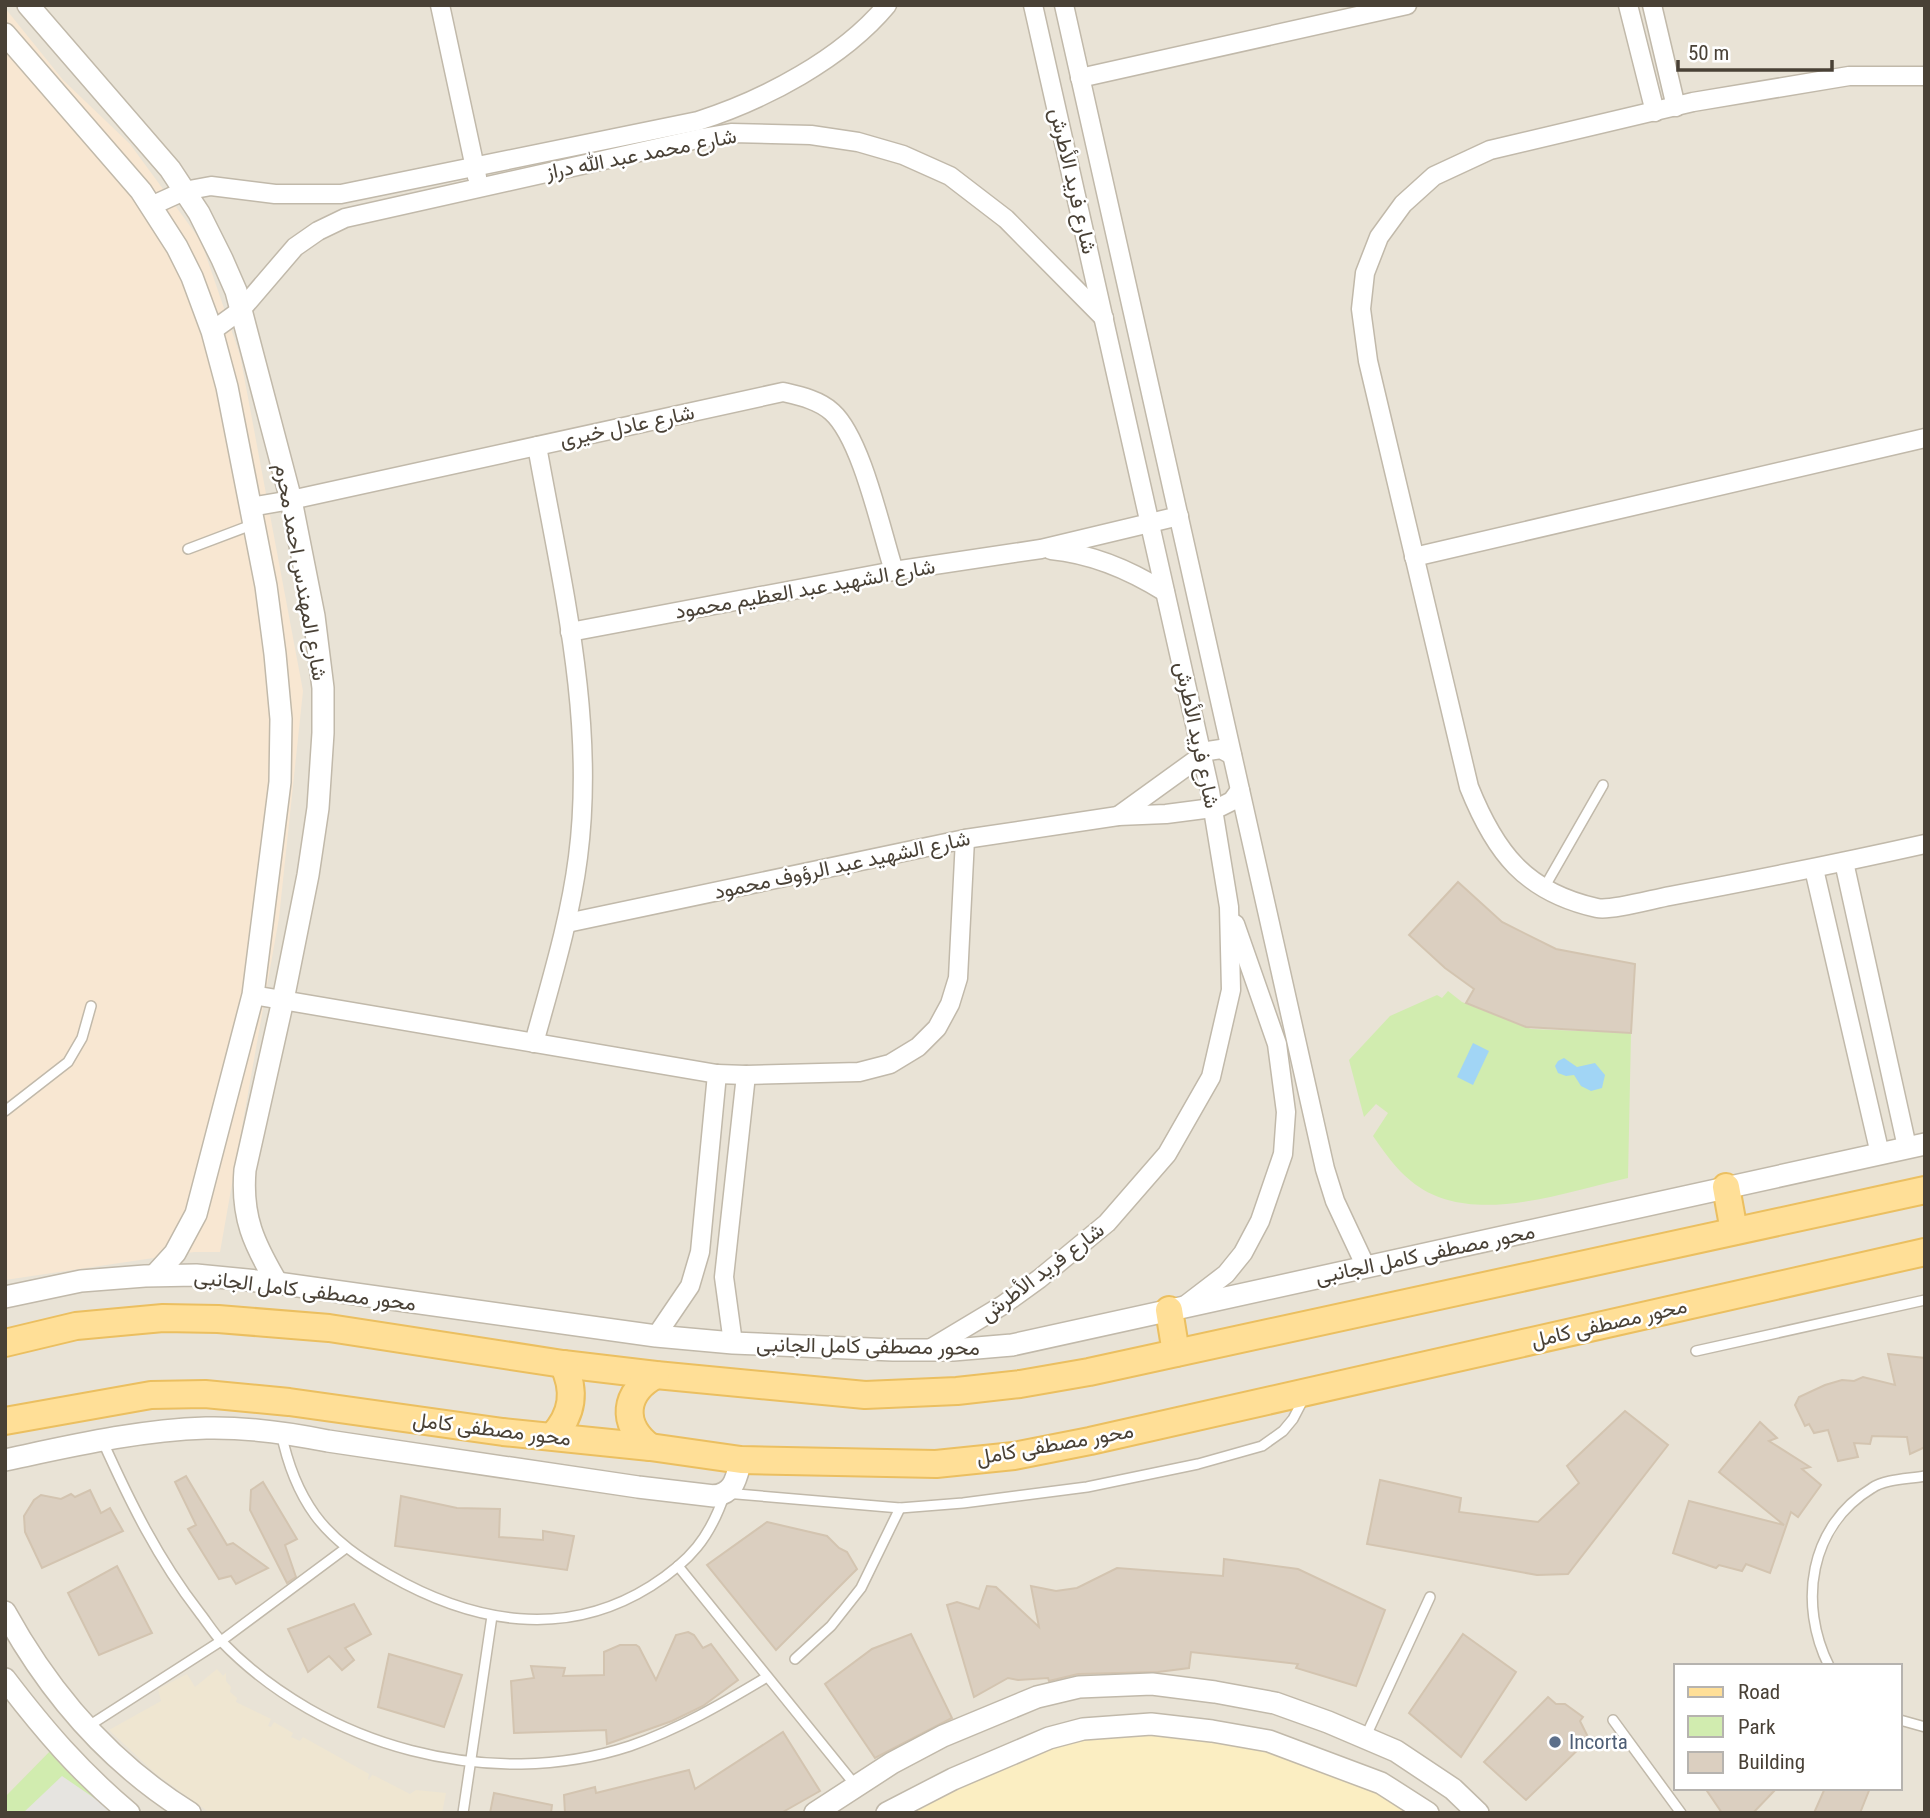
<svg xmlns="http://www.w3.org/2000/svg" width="1930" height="1818" font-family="'Roboto Condensed',Vazirmatn,sans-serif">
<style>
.residential{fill:#e9e3d6;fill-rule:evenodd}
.commercial{fill:#f8e7d2}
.education{fill:#efe6d1}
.green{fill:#d1ecaf}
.sand{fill:#fbeec2}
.parking{fill:#e6e4e0}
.water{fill:#a1d5f5}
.building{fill:#dbcfc0;stroke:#d3c4b0;stroke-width:2}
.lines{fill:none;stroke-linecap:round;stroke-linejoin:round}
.service-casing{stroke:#c1b9aa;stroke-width:12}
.minor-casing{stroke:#c1b9aa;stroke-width:21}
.tertiary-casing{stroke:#c1b9aa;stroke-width:24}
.primary-casing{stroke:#ebbf60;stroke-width:30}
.service{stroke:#fff;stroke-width:9}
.minor{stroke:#fff;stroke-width:18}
.tertiary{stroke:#fff;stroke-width:21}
.primary{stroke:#ffdf97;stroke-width:26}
.service-dot{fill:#5c6f8a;stroke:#fff;stroke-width:2.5}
.labels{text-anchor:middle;stroke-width:5;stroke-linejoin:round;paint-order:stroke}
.street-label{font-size:21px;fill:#494136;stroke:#fff}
.service-label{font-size:21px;fill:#4e5e75;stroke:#fff;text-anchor:start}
</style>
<rect width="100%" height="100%" fill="#f5f1e8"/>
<!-- residential -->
<path class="residential" d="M5,5h1920v1808h-1920zM1676,1666h224v122h-224z"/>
<!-- commercial -->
<polygon class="commercial" points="5,8 63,80 130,144 201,241 240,355 303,691 279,918 220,1252 194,1252 5,1280"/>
<!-- education -->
<polygon class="education" points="217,1669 223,1676 226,1673 226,1681 231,1687 230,1692 237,1698 236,1702 271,1719 268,1726 271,1727 274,1722 293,1733 291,1737 300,1741 303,1737 369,1774 368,1779 369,1780 372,1775 375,1776 410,1794 416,1790 446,1793 442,1813 210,1813 156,1774 109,1730 161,1701 158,1689 187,1674 195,1687"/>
<!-- green -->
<g class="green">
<path d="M1448,991l14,11 69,27 100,4 -3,145c-64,14 -160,51 -217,3 -15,-12 -27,-29 -38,-45l15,-23 -12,-9 -12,13 -15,-57 41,-44 47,-21 5,3z"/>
<polygon points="57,1744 128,1813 5,1813 5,1797"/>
</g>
<!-- sand -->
<polygon class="sand" points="1083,1729 1269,1741 1428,1813 887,1813"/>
<!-- parking -->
<polygon class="parking" points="62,1776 116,1813 23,1813"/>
<!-- water -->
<g class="water">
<polygon points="1473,1043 1489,1051 1473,1085 1457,1077"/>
<polygon points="1564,1058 1577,1067 1595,1063 1605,1075 1602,1088 1591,1091 1581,1086 1574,1075 1566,1076 1558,1073 1555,1066 1558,1061"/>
</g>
<!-- building -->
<g class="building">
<polygon points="1458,882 1502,922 1556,949 1635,964 1631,1033 1526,1027 1466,1003 1474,989 1445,968 1409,935"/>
<polygon points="1888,1354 1925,1358 1925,1447 1910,1454 1907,1437 1872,1436 1870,1444 1854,1443 1858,1457 1838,1461 1828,1430 1814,1433 1809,1424 1805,1426 1795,1405 1799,1397 1825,1385 1842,1380 1854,1381 1863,1377 1895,1385"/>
<polygon points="1625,1411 1668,1445 1568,1574 1537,1575 1367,1544 1380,1480 1461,1498 1459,1512 1538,1522 1579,1483 1567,1466"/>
<polygon points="1760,1422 1777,1438 1769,1441 1810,1467 1802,1469 1821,1485 1798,1517 1791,1512 1770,1573 1746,1564 1742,1571 1719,1565 1716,1568 1673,1553 1689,1501 1784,1525 1719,1472"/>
<polygon points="186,1476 227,1545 233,1543 268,1568 236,1584 231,1576 219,1579 188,1529 196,1525 175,1482"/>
<polygon points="263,1482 297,1539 285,1545 296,1577 287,1583 250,1510 251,1490"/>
<polygon points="90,1490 101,1513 110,1508 123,1531 42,1568 25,1532 24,1516 34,1500 41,1495 61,1499 71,1494 75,1497"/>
<polygon points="401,1496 457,1508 500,1509 499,1537 543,1540 543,1531 574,1536 567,1570 395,1546"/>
<polygon points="767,1522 827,1536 839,1548 847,1552 857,1569 776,1650 707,1565"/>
<polygon points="1224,1559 1298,1569 1385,1610 1356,1686 1296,1668 1298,1664 1191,1652 1189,1668 1158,1672 1078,1674 1049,1681 1048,1678 1018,1680 1008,1678 974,1697 947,1605 957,1602 979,1609 987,1586 996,1587 1039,1627 1031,1586 1056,1591 1077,1588 1117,1568 1223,1576"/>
<polygon points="117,1566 152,1633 99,1655 68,1593"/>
<polygon points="354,1604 371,1634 345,1648 354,1660 342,1670 329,1656 308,1672 288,1629"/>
<polygon points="688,1632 694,1635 703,1648 711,1644 738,1680 703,1706 672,1721 607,1744 606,1730 514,1733 511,1681 534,1678 531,1666 565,1668 563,1676 604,1675 604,1652 620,1645 636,1645 639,1647 656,1680 676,1635"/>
<polygon points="911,1634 952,1718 875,1758 825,1684 872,1649"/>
<polygon points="1463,1634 1516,1672 1461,1757 1409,1713"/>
<polygon points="389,1654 462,1675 444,1727 378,1707"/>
<polygon points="1548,1697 1556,1704 1565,1704 1583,1717 1580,1721 1589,1739 1526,1800 1484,1762"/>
<polygon points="783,1732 820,1791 781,1813 565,1813 564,1795 595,1787 596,1793 689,1770 695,1789"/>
<polygon points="1705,1788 1777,1788 1753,1813 1722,1813"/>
<polygon points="1825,1788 1870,1788 1860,1813 1814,1813"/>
<polygon points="494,1793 552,1805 551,1813 490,1813"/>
</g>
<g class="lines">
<defs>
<g id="service">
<polyline points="188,549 254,524"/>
<polyline points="1544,888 1603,785"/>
<polyline points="5,1111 68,1062 82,1038 91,1006"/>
<polyline points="1696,1351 1925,1300"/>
<path d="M281,1432c6,30 16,58 34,83 19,26 46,44 74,60 84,48 176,65 262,11 39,-25 59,-48 74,-93l175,15 63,-5 124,-16 111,-23 64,-18 21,-15 10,-12 12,-23"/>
<path d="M103,1442c27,60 55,117 96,170 7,9 14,20 22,29 102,106 269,151 409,105 49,-17 92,-42 137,-69"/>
<polyline points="678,1566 856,1786"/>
<polyline points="795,1659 831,1626 861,1588 900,1508"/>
<path d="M1829,1666c-31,-62 -20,-140 43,-178 13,-9 37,-9 53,-12"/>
<polyline points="1613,1720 1681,1813"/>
<polyline points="1900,1720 1925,1727"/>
<polyline points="87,1727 221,1641 346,1548"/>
<polyline points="1365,1738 1430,1597"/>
<polyline points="463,1813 492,1616"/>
</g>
<g id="minor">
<polyline points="440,5 477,177"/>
<polyline points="1064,5 1325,1169 1335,1201 1366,1267"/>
<polyline points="1628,5 1655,112"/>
<polyline points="1652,5 1676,107"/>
<path d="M1925,76h-76l-156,26 -203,48 -56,26 -31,28 -24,33 -14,36 -4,36 7,52 101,426c26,65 56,105 128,121 14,3 56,-9 73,-12 85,-16 170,-33 255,-52"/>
<polyline points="1080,78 1407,5"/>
<path d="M151,206l33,-15 27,-5 64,8h66l357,-73c66,-21 144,-62 189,-116"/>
<polyline points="212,331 241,310 295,247 318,231 345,218 702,138 731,133 811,135 858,142 903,155 950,176 1006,219 1104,318"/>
<path d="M250,507l41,-7 492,-108c17,4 36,8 49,20 30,27 49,119 62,159"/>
<path d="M1051,550c42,4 79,20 114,42"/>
<polyline points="1414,557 1925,438"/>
<polyline points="570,632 894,571 1041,549 1179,516"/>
<polyline points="1118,816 1208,751 1221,749 1232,755"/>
<polyline points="1844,862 1907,1147"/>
<polyline points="1814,869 1880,1154"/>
<polyline points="567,923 965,839 1118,816 1166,814 1220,807 1232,801 1240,790"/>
<polyline points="253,995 717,1074 746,1075 859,1072 890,1064 918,1047 937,1028 950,1004 958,978 965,839"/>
<path d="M534,1043c17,-62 36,-123 44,-186 18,-139 -17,-276 -41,-411"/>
<polyline points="1183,1307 1226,1274 1243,1253 1260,1221 1283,1154 1286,1112 1277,1044 1235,924"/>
<polyline points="656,1336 690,1286 700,1252 717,1074"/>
<polyline points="733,1343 724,1277 746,1075"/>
<polyline points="928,1350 1003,1305 1039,1279 1107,1223 1167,1154 1211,1077 1231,990 1229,907 1210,791 1033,5"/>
</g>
<g id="tertiary">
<path d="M28,5l142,164 29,44 23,46 14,32 55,209 23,116 9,72v45l-5,75 -10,67 -25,125 -38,170c-4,47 9,74 32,113"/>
<polyline points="5,34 141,191 177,247 192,277 212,331 227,387 266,586 275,654 281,719 280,782 253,995 196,1214 175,1253 155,1275"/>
<polyline points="5,1297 81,1281 145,1276 196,1275 277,1283 656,1336 733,1343 893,1350 953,1350 1012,1345 1925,1144"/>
<path d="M5,1460c66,-14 134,-30 201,-32 41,-1 82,5 122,13l310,46 76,9c21,-3 22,-18 27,-36"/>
<path d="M5,1612c45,82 106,152 185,201"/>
<path d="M5,1679c39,51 74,92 124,134"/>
<polyline points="815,1813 892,1763 943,1736 1037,1697 1079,1687 1152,1684 1215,1692 1275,1703 1328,1722 1396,1751 1453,1789 1478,1813"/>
<polyline points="887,1813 953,1779 1049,1738 1083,1729 1151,1724 1212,1731 1269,1741 1381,1783 1428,1813"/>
</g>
<g id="primary">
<polyline points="1726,1187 1734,1231"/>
<polyline points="1169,1310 1176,1353"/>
<polyline points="5,1343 76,1326 163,1318 218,1319 329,1328 563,1364 656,1375 865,1395 957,1391 1020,1384 1089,1372 1925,1190"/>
<polyline points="5,1421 151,1395 205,1394 289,1402 503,1432 650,1447 741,1460 936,1464 1014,1456 1090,1441 1925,1252"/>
<path d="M553,1436c20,-22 23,-45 10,-72"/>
<path d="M650,1447c-30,-23 -26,-55 6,-72"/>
</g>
</defs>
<!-- service casing -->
<use href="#service" class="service-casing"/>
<!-- minor casing -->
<use href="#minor" class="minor-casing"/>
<!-- tertiary casing -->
<use href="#tertiary" class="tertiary-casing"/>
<!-- primary casing -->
<use href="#primary" class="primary-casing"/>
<!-- service -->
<use href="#service" class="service"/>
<!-- minor -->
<use href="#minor" class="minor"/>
<!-- tertiary -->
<use href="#tertiary" class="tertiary"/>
<!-- primary -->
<use href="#primary" class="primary"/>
</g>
<!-- markers -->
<circle class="service-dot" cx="1555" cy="1742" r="7"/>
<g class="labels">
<!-- street labels -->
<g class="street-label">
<text transform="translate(641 154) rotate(-11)" y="7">شارع محمد عبد الله دراز</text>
<text transform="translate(1073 181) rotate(77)" y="7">شارع فريد الأطرش</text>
<text transform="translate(627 426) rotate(-12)" y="7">شارع عادل خيرى</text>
<text transform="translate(301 572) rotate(80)" y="7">شارع المهندس احمد محرم</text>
<text transform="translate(805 589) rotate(-10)" y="7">شارع الشهيد عبد العظيم محمود</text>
<text transform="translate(1197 735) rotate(78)" y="7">شارع فريد الأطرش</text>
<text transform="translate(842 865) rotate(-12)" y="7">شارع الشهيد عبد الرؤوف محمود</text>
<text transform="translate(1425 1254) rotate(-12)" y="7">محور مصطفى كامل الجانبى</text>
<text transform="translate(1042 1272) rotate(-37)" y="7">شارع فريد الأطرش</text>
<text transform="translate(305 1290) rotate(7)" y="7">محور مصطفى كامل الجانبى</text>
<text transform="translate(1609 1323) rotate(-13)" y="7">محور مصطفى كامل</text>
<text transform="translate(868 1346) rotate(1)" y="7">محور مصطفى كامل الجانبى</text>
<text transform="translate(492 1429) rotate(7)" y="7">محور مصطفى كامل</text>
<text transform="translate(1055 1444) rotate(-10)" y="7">محور مصطفى كامل</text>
</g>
<!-- service labels -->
<g class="service-label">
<text x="1569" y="1749">Incorta</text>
</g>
</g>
<!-- border -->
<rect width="1930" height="1818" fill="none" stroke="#494136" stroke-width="14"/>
<!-- legend -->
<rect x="1674" y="1664" width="228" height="126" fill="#ffffff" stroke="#b6b3af" stroke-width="2"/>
<rect x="1688" y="1687" width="35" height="10" fill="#ffdf97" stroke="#b6b3af" stroke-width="2"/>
<text x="1738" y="1699" font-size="21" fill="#494136">Road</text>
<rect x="1688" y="1716" width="35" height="21" fill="#d1ecaf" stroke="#b6b3af" stroke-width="2"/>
<text x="1738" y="1734" font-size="21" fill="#494136">Park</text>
<rect x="1688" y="1752" width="35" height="21" fill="#dbcfc0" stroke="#b6b3af" stroke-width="2"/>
<text x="1738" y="1769" font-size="21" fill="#494136">Building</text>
<!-- scale -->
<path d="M1678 60v10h154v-10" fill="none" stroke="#494136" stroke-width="3.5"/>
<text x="1688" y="60" font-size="21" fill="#494136" stroke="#ffffff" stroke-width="5" paint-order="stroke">50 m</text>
</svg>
